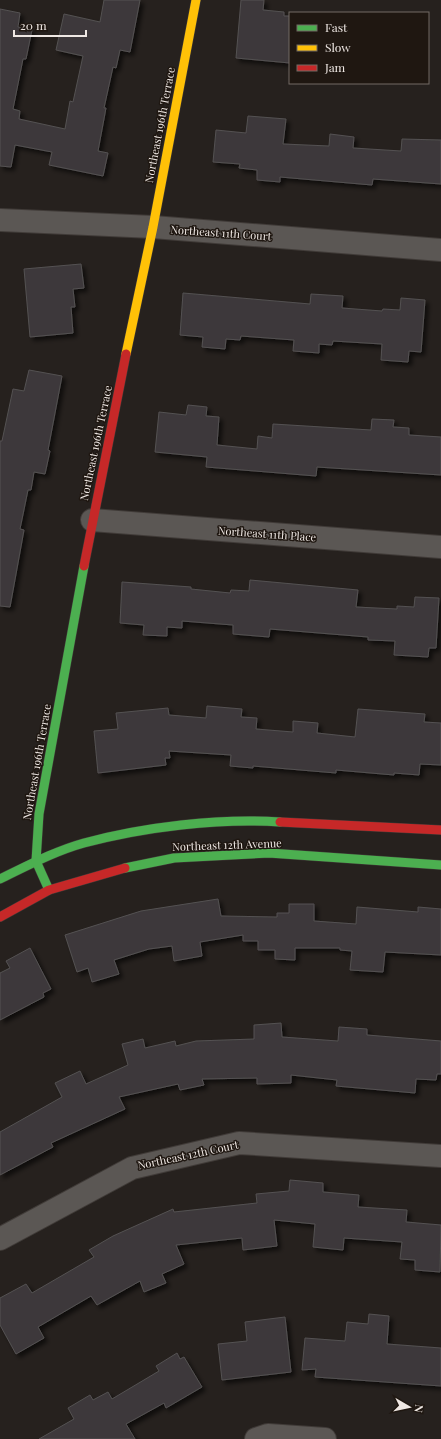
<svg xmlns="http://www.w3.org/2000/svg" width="441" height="1439" font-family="'Playfair Display',serif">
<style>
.building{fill:#3c393a;stroke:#545152;filter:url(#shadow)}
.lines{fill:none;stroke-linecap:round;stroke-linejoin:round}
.street-casing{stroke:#403b38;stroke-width:24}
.fast-casing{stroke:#403b38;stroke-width:10}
.slow-casing{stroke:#403b38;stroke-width:10}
.jam-casing{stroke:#403b38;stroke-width:10}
.street{stroke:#5b5754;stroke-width:22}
.fast{stroke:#4caf50;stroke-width:9}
.slow{stroke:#ffc107;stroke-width:9}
.jam{stroke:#c62828;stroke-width:9}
.labels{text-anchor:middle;stroke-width:3;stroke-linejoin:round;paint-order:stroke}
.street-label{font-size:11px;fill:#efe8e4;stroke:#1f1711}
</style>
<defs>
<filter id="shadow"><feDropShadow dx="3.5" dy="3.5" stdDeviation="2" flood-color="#0009"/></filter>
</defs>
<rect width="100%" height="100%" fill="#26211e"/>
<!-- building -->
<g class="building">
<polygon points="104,0 140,0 130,52 120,50 116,68 113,67 104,108 106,108 98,151 108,153 103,176 49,165 52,152 15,145 11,167 0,166 0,9 20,13 18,27 32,30 26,59 23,59 13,109 20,111 19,119 65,129 70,101 73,102 83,56 56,50 64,14 100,22"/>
<polygon points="241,0 264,0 263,10 284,12 284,16 290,16 290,63 236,58"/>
<polygon points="248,116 286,119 283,144 329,146 330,134 354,137 353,148 401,151 402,139 441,140 441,184 373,179 372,185 280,177 280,182 257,180 257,170 239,168 240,164 213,162 216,130 246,133"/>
<polygon points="81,264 84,288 73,289 75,307 71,307 73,333 30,337 24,269"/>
<polygon points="183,293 310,304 311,294 343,296 342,308 382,311 383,309 400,310 401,298 425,300 421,352 409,351 408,362 381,360 382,344 333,341 332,345 319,344 319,353 293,351 294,340 241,336 240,340 226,339 225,349 202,347 203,337 180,335"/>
<polygon points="29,370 62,376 48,450 50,451 45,474 34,472 31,490 28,490 20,529 24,530 10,607 0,606 0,441 2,441 13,389 24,391"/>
<polygon points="188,405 207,407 206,416 219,417 217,445 257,449 258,436 272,438 273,424 371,430 372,419 394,420 393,427 409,428 409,435 441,437 441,475 317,467 316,476 206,467 207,457 155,452 159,412 186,415"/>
<polygon points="250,580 358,590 356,607 397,609 397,606 414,607 415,597 439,598 436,648 429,648 428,657 394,655 395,641 368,640 368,637 270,629 269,637 233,634 233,625 182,621 182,628 167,627 167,636 143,635 144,625 120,623 122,582 191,587 191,589 230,593 231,590 249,591"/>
<polygon points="207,706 242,709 241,717 257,718 256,729 293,732 293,721 318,723 317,733 355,737 358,709 425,714 424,722 441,723 441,765 420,764 419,775 394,773 394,775 336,770 336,773 253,766 253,768 230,766 231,755 169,751 170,758 165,758 166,765 98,773 94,731 118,729 116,713 168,708 169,715 206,718"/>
<polygon points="218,899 221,916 277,917 277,913 289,913 289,904 314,904 314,921 356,924 357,907 418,912 418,907 441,909 441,955 385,952 383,972 350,970 352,951 340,950 340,948 295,948 295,960 275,959 275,950 258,950 258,941 243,941 243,935 200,942 202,956 174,961 172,946 149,949 114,960 119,974 92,982 88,968 77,972 65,935 141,911"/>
<polygon points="30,948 51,989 43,993 44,997 0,1020 0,973 10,968 6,961"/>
<polygon points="281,1023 282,1037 338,1041 339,1027 367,1029 367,1035 441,1041 441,1074 437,1074 436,1080 416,1079 415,1093 336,1086 337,1080 291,1075 291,1083 257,1084 257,1078 202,1079 204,1085 180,1090 178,1084 119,1097 125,1109 51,1143 53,1147 0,1175 0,1132 62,1097 55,1083 80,1071 86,1084 128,1065 122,1044 143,1039 145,1048 175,1041 176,1046 196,1041 254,1039 254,1025"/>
<polygon points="290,1180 323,1183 323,1192 359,1195 358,1207 407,1210 406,1222 441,1225 440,1272 415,1270 415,1260 400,1259 402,1242 344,1238 343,1250 313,1247 315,1224 274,1220 277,1246 243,1250 242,1238 176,1245 184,1264 162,1274 166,1283 144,1292 140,1281 97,1305 91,1296 38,1327 44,1338 16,1354 0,1325 0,1298 26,1284 32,1293 94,1257 89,1250 113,1236 173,1209 174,1212 257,1203 256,1194 289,1191"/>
<polygon points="369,1314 389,1316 387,1344 441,1348 441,1386 315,1377 316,1369 302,1370 305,1338 345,1341 347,1322 368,1324"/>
<polygon points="285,1317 291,1372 222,1380 218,1344 247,1341 245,1322"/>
<polygon points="177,1353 180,1359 184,1357 202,1387 166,1408 164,1403 126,1424 135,1439 39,1439 74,1419 68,1408 90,1395 93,1400 108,1392 112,1399 159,1371 156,1366"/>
</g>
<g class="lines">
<defs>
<g id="street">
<polyline points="0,220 153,227 441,250"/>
<polyline points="92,520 441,547"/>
<polyline points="0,1239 132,1168 239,1143 441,1156"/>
<polyline points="256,1439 268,1435 325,1439"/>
</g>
<g id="fast">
<polyline points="125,868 174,858 269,853 441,865"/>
<path d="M0,879c27,-13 55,-28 84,-36 60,-16 134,-25 196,-21"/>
<polyline points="49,890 36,861 39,814 84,566"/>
</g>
<polyline id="slow" points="126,354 153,227 196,0"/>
<g id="jam">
<polyline points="84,566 126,354"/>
<polyline points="280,822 441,830"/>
<polyline points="0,917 49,890 125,868"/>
</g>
</defs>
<!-- street casing -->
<use href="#street" class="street-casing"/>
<!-- fast casing -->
<use href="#fast" class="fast-casing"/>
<!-- slow casing -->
<use href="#slow" class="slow-casing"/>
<!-- jam casing -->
<use href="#jam" class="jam-casing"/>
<!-- street -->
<use href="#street" class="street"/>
<!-- fast -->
<use href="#fast" class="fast"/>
<!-- slow -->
<use href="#slow" class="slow"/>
<!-- jam -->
<use href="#jam" class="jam"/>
</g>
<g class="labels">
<!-- street labels -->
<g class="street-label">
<text transform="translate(160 125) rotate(-79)" y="4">Northeast 196th Terrace</text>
<text transform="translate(221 233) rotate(4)" y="4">Northeast 11th Court</text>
<text transform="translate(96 443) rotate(-78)" y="4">Northeast 196th Terrace</text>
<text transform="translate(267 534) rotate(4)" y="4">Northeast 11th Place</text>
<text transform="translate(37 762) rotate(-80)" y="4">Northeast 196th Terrace</text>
<text transform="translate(227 845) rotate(-2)" y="4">Northeast 12th Avenue</text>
<text transform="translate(188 1155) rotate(-12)" y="4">Northeast 12th Court</text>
</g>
</g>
<!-- legend -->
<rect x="289" y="12" width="140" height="72" fill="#1f1711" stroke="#726b65"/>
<rect x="297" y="25" width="20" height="6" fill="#4caf50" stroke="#726b65"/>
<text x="325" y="32" font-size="12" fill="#efe8e4">Fast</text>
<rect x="297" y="45" width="20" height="6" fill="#ffc107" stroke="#726b65"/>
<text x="325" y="52" font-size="12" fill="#efe8e4">Slow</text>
<rect x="297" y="65" width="20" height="6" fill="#c62828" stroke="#726b65"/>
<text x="325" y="72" font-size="12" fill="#efe8e4">Jam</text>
<!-- north arrow -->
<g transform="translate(409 1407) rotate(99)" stroke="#1f1711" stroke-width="3" paint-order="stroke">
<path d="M0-3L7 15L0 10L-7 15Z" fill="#efe8e4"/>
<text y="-6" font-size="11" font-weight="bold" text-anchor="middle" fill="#efe8e4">N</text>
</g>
<!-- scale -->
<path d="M14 30v6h72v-6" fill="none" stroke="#efe8e4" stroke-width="2"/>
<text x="20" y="30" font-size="12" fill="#efe8e4" stroke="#1f1711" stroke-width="3" paint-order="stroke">20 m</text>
</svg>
